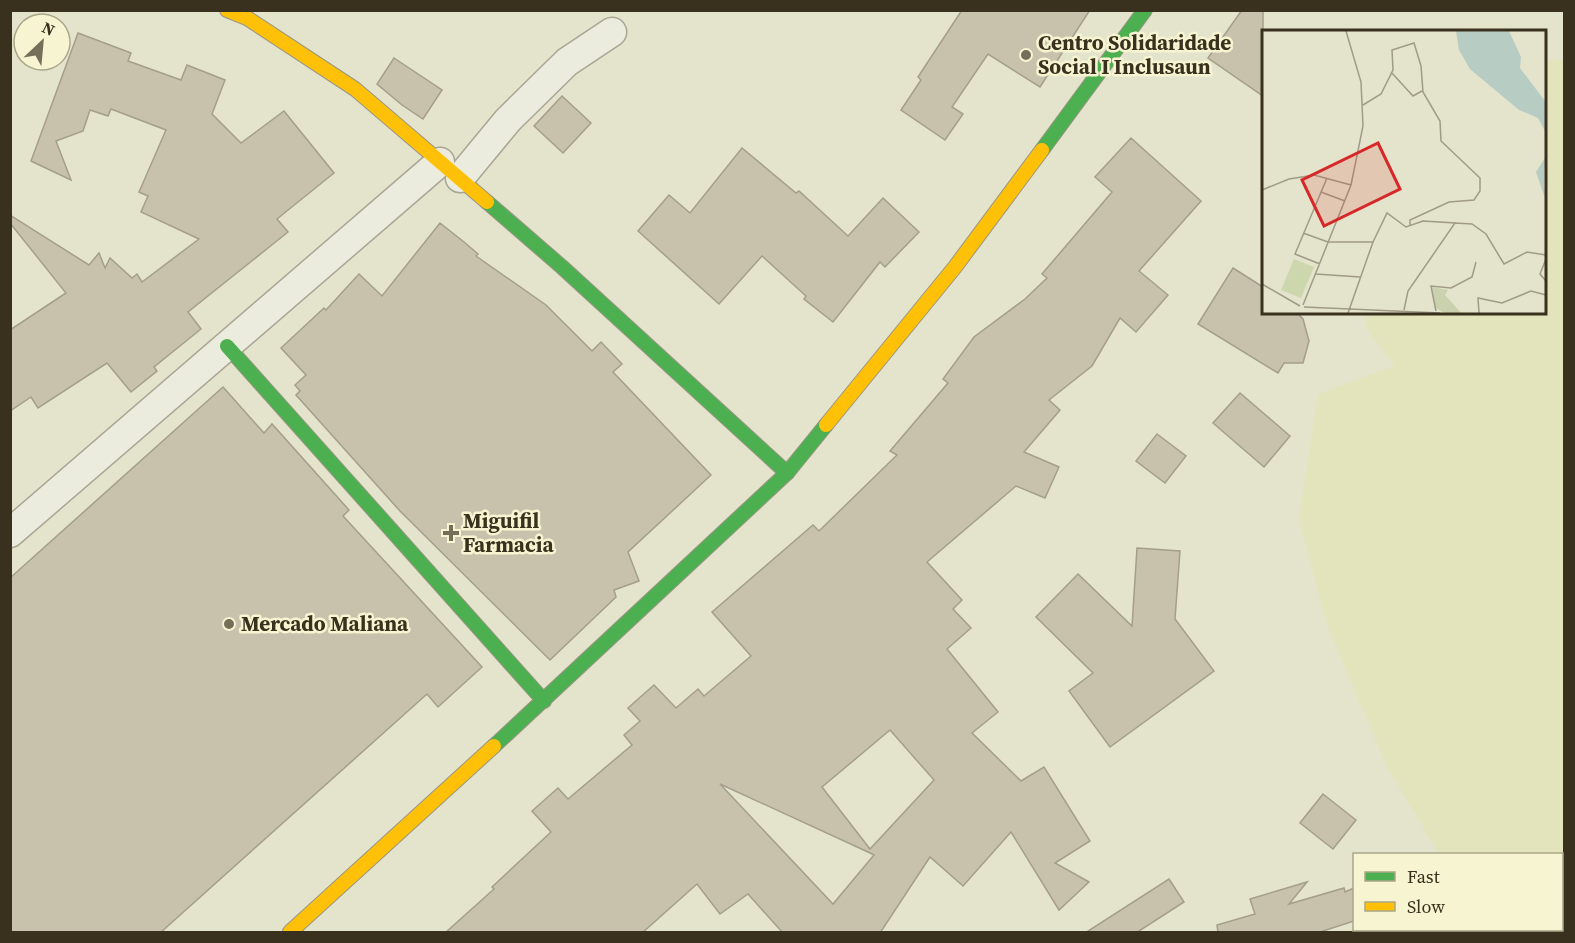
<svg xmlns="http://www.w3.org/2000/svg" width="1575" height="943" font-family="'Source Serif 4',serif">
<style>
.farmland{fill:#e3e4bc}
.building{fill:#c8c2ad;stroke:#a49e8b;stroke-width:1.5;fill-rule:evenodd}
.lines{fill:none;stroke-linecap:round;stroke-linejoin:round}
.street-casing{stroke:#a9a695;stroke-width:31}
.fast-casing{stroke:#999685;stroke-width:16}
.slow-casing{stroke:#999685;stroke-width:16}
.street{stroke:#ececde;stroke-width:28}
.fast{stroke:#4caf50;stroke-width:14}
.slow{stroke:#ffc107;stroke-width:14}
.poi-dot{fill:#756f5a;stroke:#f6f4d1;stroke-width:2}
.labels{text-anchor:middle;stroke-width:5;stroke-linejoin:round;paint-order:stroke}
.poi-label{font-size:21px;font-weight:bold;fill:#39301d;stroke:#f6f4d1;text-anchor:start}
.inset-road{fill:none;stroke:#a09b86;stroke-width:1.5}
.view{fill:#d62828;fill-opacity:0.15;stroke:#d62828;stroke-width:3}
.inset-edge{fill:none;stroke:#39301d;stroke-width:3}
</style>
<rect width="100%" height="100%" fill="#e4e3cc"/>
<!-- farmland -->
<polygon class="farmland" points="1564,59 1564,932 1465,932 1464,930 1562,930 1562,854 1439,854 1387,767 1327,625 1299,519 1318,394 1395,366 1366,328 1367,312 1544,312 1544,61"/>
<!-- building -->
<g class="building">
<polygon points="962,10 1090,10 1040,87 988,54 952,107 963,114 945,140 901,110 921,80 918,77"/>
<polygon points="1242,10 1263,10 1263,96 1208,58"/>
<polygon points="78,33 131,53 128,61 181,80 187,65 225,80 212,114 241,143 284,111 334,173 277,219 288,232 188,312 201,329 154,367 157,371 131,392 107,363 38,408 31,397 10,411 10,330 66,293 10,223 10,215 89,265 99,253 105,268 110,258 132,278 137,274 142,282 199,239 141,212 148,196 139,192 166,130 111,109 108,116 90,110 83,131 56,141 71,180 31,161"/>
<polygon points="394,58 442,90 423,119 402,105 377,84"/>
<polygon points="562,96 591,123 563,153 534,126"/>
<path d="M1131,138l70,63 -62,70 29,24 -32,37 -16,-14 -28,48 -43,34 11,10 -36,42 35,15 -14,31 -29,-12 -89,76 35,38 -9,9 18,19 -24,21 51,63 -26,21 49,48 23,-14 46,74 -35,22 34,19 -30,28 -48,-78 -48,54 -33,-29 -50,76h-97l-35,-39 -28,20 -23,-30 -55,49h-197l49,-44 -2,-2 59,-55 -19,-21 26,-23 10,11 64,-54 -8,-10 16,-14 -12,-13 26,-23 22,23 22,-19 6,7 47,-40 -39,-44 101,-87 6,6 78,-76 -7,-4 58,-68 -5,-4 31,-42 51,-38 22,-21 -5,-4 70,-82 -17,-15zM890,730l44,50 -64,69 -48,-62zM720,784l148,68 6,3 -41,49z"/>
<polygon points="742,148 796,193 799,191 848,236 883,198 919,232 885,267 880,262 833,322 804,299 806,296 762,256 719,304 638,231 669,195 690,213"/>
<polygon points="440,223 464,242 478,254 476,256 546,305 592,351 601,342 622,364 613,372 711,475 628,552 639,581 614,590 616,597 550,660 400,511 296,395 300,391 295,385 306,375 281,348 324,308 326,310 359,274 382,296"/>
<polygon points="1233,268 1263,287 1263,312 1296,312 1303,319 1309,341 1303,363 1284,363 1278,373 1198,324"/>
<polygon points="223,387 264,433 272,424 349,510 343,516 482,667 438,707 427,694 160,933 10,933 10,578"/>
<polygon points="1240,393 1290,436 1264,467 1213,423"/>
<polygon points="1157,434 1186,456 1165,483 1136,461"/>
<polygon points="1137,548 1180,551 1175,619 1214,671 1110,747 1069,691 1093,673 1036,617 1078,574 1132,626"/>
<polygon points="1323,794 1356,820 1333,849 1300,823"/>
<polygon points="1169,879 1184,902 1136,933 1085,933"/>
<polygon points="1307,882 1289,904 1344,888 1345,892 1354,888 1354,921 1317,933 1218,933 1217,925 1255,914 1250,899"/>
</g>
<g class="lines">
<defs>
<g id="street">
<polyline points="460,178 508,120 567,62 612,32"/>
<polyline points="10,533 440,162"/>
</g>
<g id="fast">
<polyline points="1042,150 1145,10"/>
<polyline points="487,202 562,267 787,473"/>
<polyline points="227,346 544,701"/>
<polyline points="494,746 787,473 826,425"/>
</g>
<g id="slow">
<polyline points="227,10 247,18 355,89 487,202"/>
<polyline points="826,425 955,267 1042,150"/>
<polyline points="290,932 494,746"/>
</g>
</defs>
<!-- street casing -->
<use href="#street" class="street-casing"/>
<!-- fast casing -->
<use href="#fast" class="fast-casing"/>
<!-- slow casing -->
<use href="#slow" class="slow-casing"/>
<!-- street -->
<use href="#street" class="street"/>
<!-- fast -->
<use href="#fast" class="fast"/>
<!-- slow -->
<use href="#slow" class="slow"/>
</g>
<!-- markers -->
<g class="poi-dot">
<circle cx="1026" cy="55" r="6"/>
<path d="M448 524h6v6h6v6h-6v6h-6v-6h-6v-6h6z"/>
<circle cx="229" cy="624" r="6"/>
</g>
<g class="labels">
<!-- poi labels -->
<g class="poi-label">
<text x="1038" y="50">Centro Solidaridade<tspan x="1038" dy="24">Social I Inclusaun</tspan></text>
<text x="463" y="528">Miguifil<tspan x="463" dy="24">Farmacia</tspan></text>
<text x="241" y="631">Mercado Maliana</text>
</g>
</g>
<!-- overview -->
<g transform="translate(1262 30)">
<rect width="284" height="284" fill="#e4e3cc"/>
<path d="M32,229l20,8 -13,31 -20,-8z" fill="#cdd7ae"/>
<path d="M170,257l16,3 -3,5 16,18h-17l-8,-5z" fill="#c9d1ad"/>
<path d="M194,1h53l12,26 -1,11 25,33v30l-7,-13 -19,-8 -49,-41 -11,-19zM283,128l-1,25 1,15 -9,-26z" fill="#b7ccc3"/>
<path class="inset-road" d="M129,42l22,24 9,-5M101,75l18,-11 12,-24 -1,-20 22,-7 7,23 2,26 17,29 1,20 39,37v13l-6,9 -25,2 -39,18v6M0,160l27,-11 25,-4 37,10M59,162l24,9M193,193l17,1 14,10 18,30 23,-12 19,3M41,203l25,9h45l14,-29 19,14 17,-6 32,2 -47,68 -4,19M284,229l-6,15 6,7M58,234l-25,-10 32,-76M54,244l44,3M0,254l38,22M41,275l48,-120 12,-59 -2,-44 -15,-51M42,277l136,6M174,281l-5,-25 20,2 21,-11 4,-15M86,283l25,-71M217,283l-1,-15 24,5 29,-12 15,4"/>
<path class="view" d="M116,113l22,46 -76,37 -22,-46z"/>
<rect width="284" height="284" class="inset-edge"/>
</g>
<!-- border -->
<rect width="1575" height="943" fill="none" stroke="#39301d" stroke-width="24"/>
<!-- legend -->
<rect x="1353" y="853" width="210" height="78" fill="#f6f4d1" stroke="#aaa689" stroke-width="1.5"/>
<rect x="1365" y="872" width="30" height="9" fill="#4caf50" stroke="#aaa689" stroke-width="1.5"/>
<text x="1407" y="883" font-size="18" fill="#39301d">Fast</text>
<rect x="1365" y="902" width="30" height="9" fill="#ffc107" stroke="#aaa689" stroke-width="1.5"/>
<text x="1407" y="913" font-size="18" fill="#39301d">Slow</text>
<!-- north arrow -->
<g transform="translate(42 42) rotate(26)"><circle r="28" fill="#f6f4d1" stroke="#aaa689" stroke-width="1.5"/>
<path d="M0-4.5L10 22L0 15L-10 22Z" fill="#756f5a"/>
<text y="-9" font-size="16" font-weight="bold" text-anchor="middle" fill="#39301d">N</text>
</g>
</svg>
